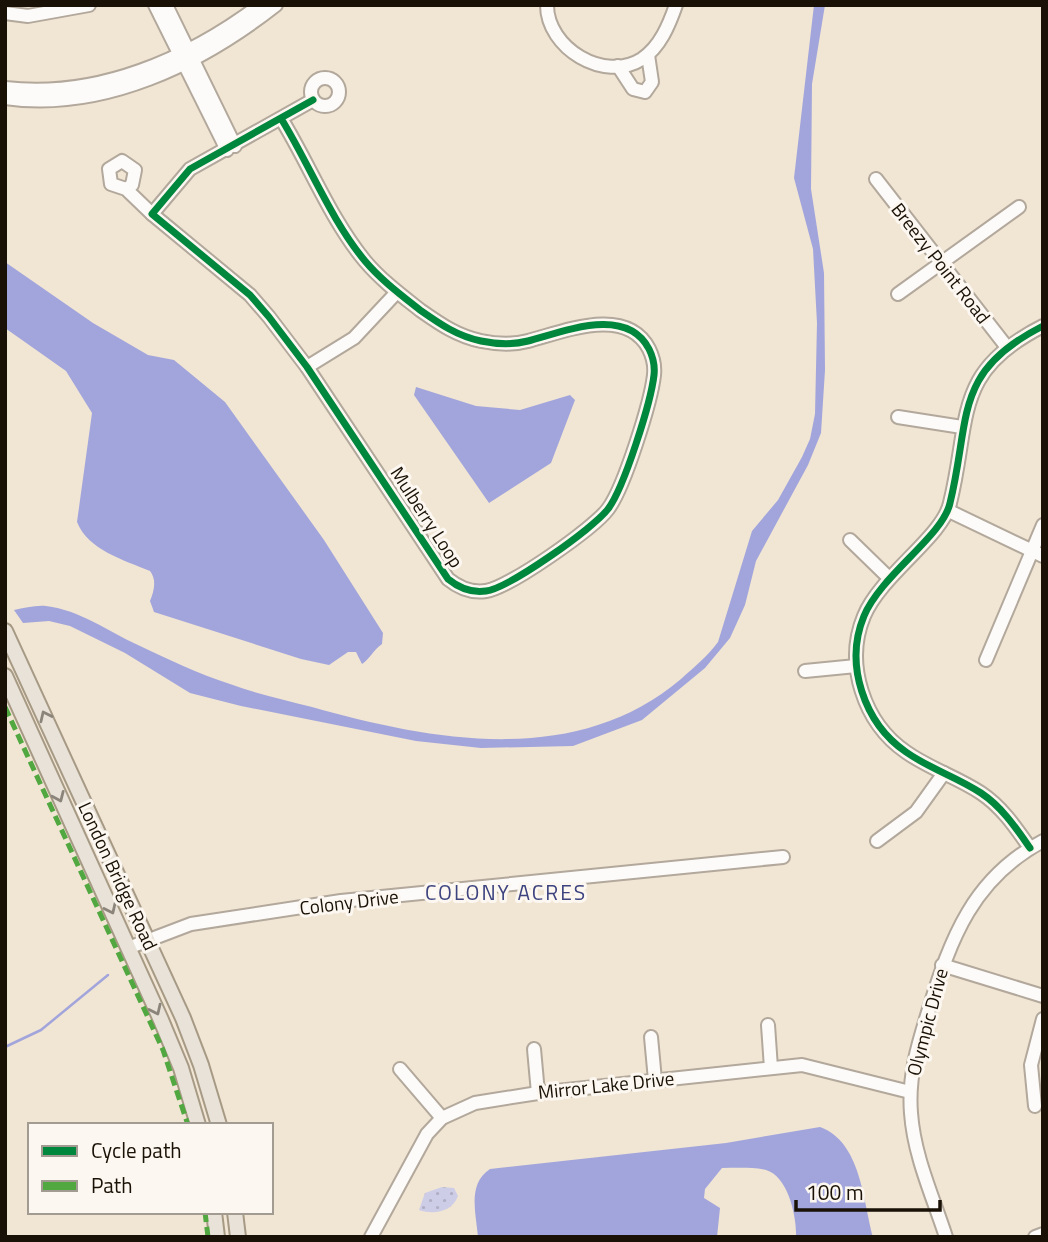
<svg xmlns="http://www.w3.org/2000/svg" width="1048" height="1242" font-family="'Titillium Web',sans-serif">
<style>
.park{fill:url(#park-dots)}
.water{fill:#a2a5db}
.lines{fill:none;stroke-linecap:round;stroke-linejoin:round}
.stream{stroke:#a2a5db;stroke-width:2.5}
.minor-casing{stroke:#b2a89b;stroke-width:16}
.major-casing{stroke:#a79a85;stroke-width:18}
.minor{stroke:#fdfbf9;stroke-width:12}
.major{stroke:#e8e2d8;stroke-width:14}
.quiet{stroke:#52a840;stroke-width:5;stroke-dasharray:10 5;stroke-linecap:butt}
.cycleway-casing{stroke:#fcf7f0;stroke-width:11}
.cycleway{stroke:#00873e;stroke-width:7}
.oneway{stroke:#8b847a}
.labels{text-anchor:middle;stroke-width:6;stroke-linejoin:round;paint-order:stroke}
.street-label{font-size:19px;fill:#191106;stroke:#fcf7f0}
.neighbourhood-label{font-size:21px;letter-spacing:2px;fill:#3d437f;stroke:#fcf7f0}
</style>
<defs>
<pattern id="park-dots" width="8" height="8" patternUnits="userSpaceOnUse" patternTransform="scale(1.75)"><rect width="8" height="8" fill="#cecde7"/><path d="M2 2h.1M6 6h.1" fill="none" stroke="#b0afc5" stroke-width="1.8" stroke-linecap="round"/></pattern>
</defs>
<rect width="100%" height="100%" fill="#f1e5d4"/>
<!-- park -->
<path class="park" d="M442,1187l12,1 4,8c-6,16 -24,19 -39,14l6,-17z"/>
<!-- water -->
<g class="water">
<path d="M814,5h11l-13,79 -1,105 13,84 1,97 -4,63 -13,32 -52,96 -11,44 -15,33 -25,30 -63,52 -69,26 -92,2 -65,-7 -175,-35 -51,-13 -65,-40 -55,-27 -21,-5 -26,2 -9,-13c10,-2 22,-5 32,-4 34,4 61,25 92,39 29,14 61,29 92,39 27,10 55,16 82,23 121,34 264,61 369,-28 13,-12 27,-23 37,-37l34,-111 26,-31 24,-43 8,-18 5,-25 2,-91 -4,-74 -19,-71z"/>
<path d="M5,262l88,61 55,32 26,5 51,42 99,138 59,93 -1,11c-9,6 -12,15 -20,20l-6,-12h-8l-19,13 -28,-6 -147,-47 -4,-11c4,-10 7,-21 0,-30 -26,-11 -62,-21 -73,-49l15,-109 -26,-42 -61,-43z"/>
<polygon points="416,387 476,406 520,410 570,395 575,400 551,463 489,503 414,395"/>
<path d="M820,1127c41,15 43,73 53,110h-77c1,-20 -8,-61 -30,-67 -13,-3 -30,-2 -44,-2l-17,21 -1,9 16,10 -3,29h-239c-2,-24 -11,-53 12,-68l236,-26z"/>
</g>
<g class="lines">
<!-- stream -->
<polyline class="stream" points="5,1047 41,1030 108,975"/>
<defs>
<g id="minor">
<polyline points="155,5 227,150"/>
<polyline points="166,5 235,146"/>
<path d="M547,5c0,43 57,78 95,54 18,-12 27,-34 34,-54"/>
<polyline points="5,13 28,16 89,5"/>
<polyline points="618,66 633,89 645,92 652,82 648,55"/>
<circle cx="325" cy="92" r="14"/>
<path d="M5,88c92,11 183,-29 255,-83"/>
<path d="M5,98c98,14 196,-34 271,-93"/>
<path d="M282,120c28,46 49,100 83,141 16,19 36,34 55,49 20,14 37,26 61,31 15,3 32,4 47,0 35,-9 98,-36 121,8 4,8 6,17 5,26 -3,27 -30,113 -46,134 -14,19 -99,79 -122,82 -14,2 -27,-3 -38,-12l-141,-212 -38,-50 -19,-22 -98,-81 38,-45 123,-69"/>
<polyline points="876,179 1006,346"/>
<polyline points="126,189 132,185 135,170 122,161 109,169 111,184 126,189 152,214"/>
<polyline points="898,294 1019,207"/>
<polyline points="307,367 354,338 397,292"/>
<polyline points="898,417 962,427"/>
<polyline points="949,511 1043,556"/>
<polyline points="850,540 888,577"/>
<polyline points="986,660 1043,525"/>
<polyline points="805,671 856,666"/>
<polyline points="877,841 916,812 944,773"/>
<path d="M1030,848c-14,-20 -28,-41 -49,-55 -24,-16 -51,-24 -75,-41 -42,-29 -62,-88 -42,-136 17,-41 79,-80 86,-113 21,-85 2,-131 93,-177"/>
<polyline points="128,948 191,924 341,901 783,857"/>
<polyline points="942,965 1043,996"/>
<polyline points="768,1025 771,1068"/>
<polyline points="651,1037 655,1080"/>
<polyline points="534,1049 538,1093"/>
<polyline points="400,1069 442,1118"/>
<polyline points="1035,1106 1031,1065 1043,1019"/>
<polyline points="371,1237 427,1134 442,1118 475,1103 538,1093 802,1065 910,1092"/>
<path d="M946,1237c-13,-40 -32,-81 -35,-124 -3,-37 7,-69 18,-104 22,-71 44,-131 114,-168"/>
<polyline points="1035,1237 1043,1234"/>
</g>
<g id="major">
<polyline points="5,631 183,1018 201,1065 219,1125"/>
<polyline points="5,676 161,1020 181,1068 198,1125"/>
<polyline points="214,1212 217,1237"/>
<polyline points="235,1212 238,1237"/>
</g>
</defs>
<!-- minor casing -->
<use href="#minor" class="minor-casing"/>
<!-- major casing -->
<use href="#major" class="major-casing"/>
<!-- minor -->
<use href="#minor" class="minor"/>
<!-- major -->
<use href="#major" class="major"/>
<!-- quiet -->
<g class="quiet">
<polyline points="5,707 163,1050 188,1125"/>
<polyline points="205,1212 208,1237"/>
</g>
<defs>
<g id="cycleway">
<path d="M282,120c28,46 49,100 83,141 16,19 36,34 55,49 20,14 37,26 61,31 15,3 32,4 47,0 35,-9 98,-36 121,8 4,8 6,17 5,26 -3,27 -30,113 -46,134 -14,19 -99,79 -122,82 -14,2 -27,-3 -38,-12l-141,-212 -38,-50 -19,-22 -98,-81 38,-45 123,-69"/>
<path d="M1030,848c-14,-20 -28,-41 -49,-55 -24,-16 -51,-24 -75,-41 -42,-29 -62,-88 -42,-136 17,-41 79,-80 86,-113 21,-85 2,-131 93,-177"/>
</g>
</defs>
<!-- cycleway casing -->
<use href="#cycleway" class="cycleway-casing"/>
<!-- cycleway -->
<use href="#cycleway" class="cycleway"/>
</g>
<!-- one-way arrows -->
<defs><path id="oneway-chevron" d="M-2-3.5L2.5 0L-2 3.5" fill="none" stroke-width="1.6" stroke-linecap="round" stroke-linejoin="round" transform="scale(1.75)"/></defs>
<g class="oneway">
<use href="#oneway-chevron" transform="translate(45 716) rotate(-115)"/>
<use href="#oneway-chevron" transform="translate(59 797) rotate(66)"/>
<use href="#oneway-chevron" transform="translate(111 909) rotate(65)"/>
<use href="#oneway-chevron" transform="translate(156 1010) rotate(65)"/>
</g>
<g class="labels">
<!-- street labels -->
<g class="street-label">
<text transform="translate(941 263) rotate(52)" y="7">Breezy Point Road</text>
<text transform="translate(427 517) rotate(57)" y="7">Mulberry Loop</text>
<text transform="translate(118 876) rotate(65)" y="7">London Bridge Road</text>
<text transform="translate(349 902) rotate(-7)" y="7">Colony Drive</text>
<text transform="translate(927 1022) rotate(-75)" y="7">Olympic Drive</text>
<text transform="translate(606 1085) rotate(-6)" y="7">Mirror Lake Drive</text>
</g>
<!-- neighbourhood labels -->
<g class="neighbourhood-label">
<text x="506" y="900">COLONY ACRES</text>
</g>
</g>
<!-- border -->
<rect width="1048" height="1242" fill="none" stroke="#191106" stroke-width="14"/>
<!-- legend -->
<rect x="28" y="1123" width="245" height="91" fill="#fcf7f0" stroke="#a19b92" stroke-width="2"/>
<rect x="42" y="1146" width="35" height="10" fill="#00873e" stroke="#a19b92" stroke-width="2"/>
<text x="91" y="1158" font-size="21" fill="#191106">Cycle path</text>
<rect x="42" y="1181" width="35" height="10" fill="#52a840" stroke="#a19b92" stroke-width="2"/>
<text x="91" y="1193" font-size="21" fill="#191106">Path</text>
<!-- scale -->
<path d="M796 1200v10h144v-10" fill="none" stroke="#191106" stroke-width="3.5"/>
<text x="806" y="1200" font-size="21" fill="#191106" stroke="#fcf7f0" stroke-width="5" paint-order="stroke">100 m</text>
</svg>
